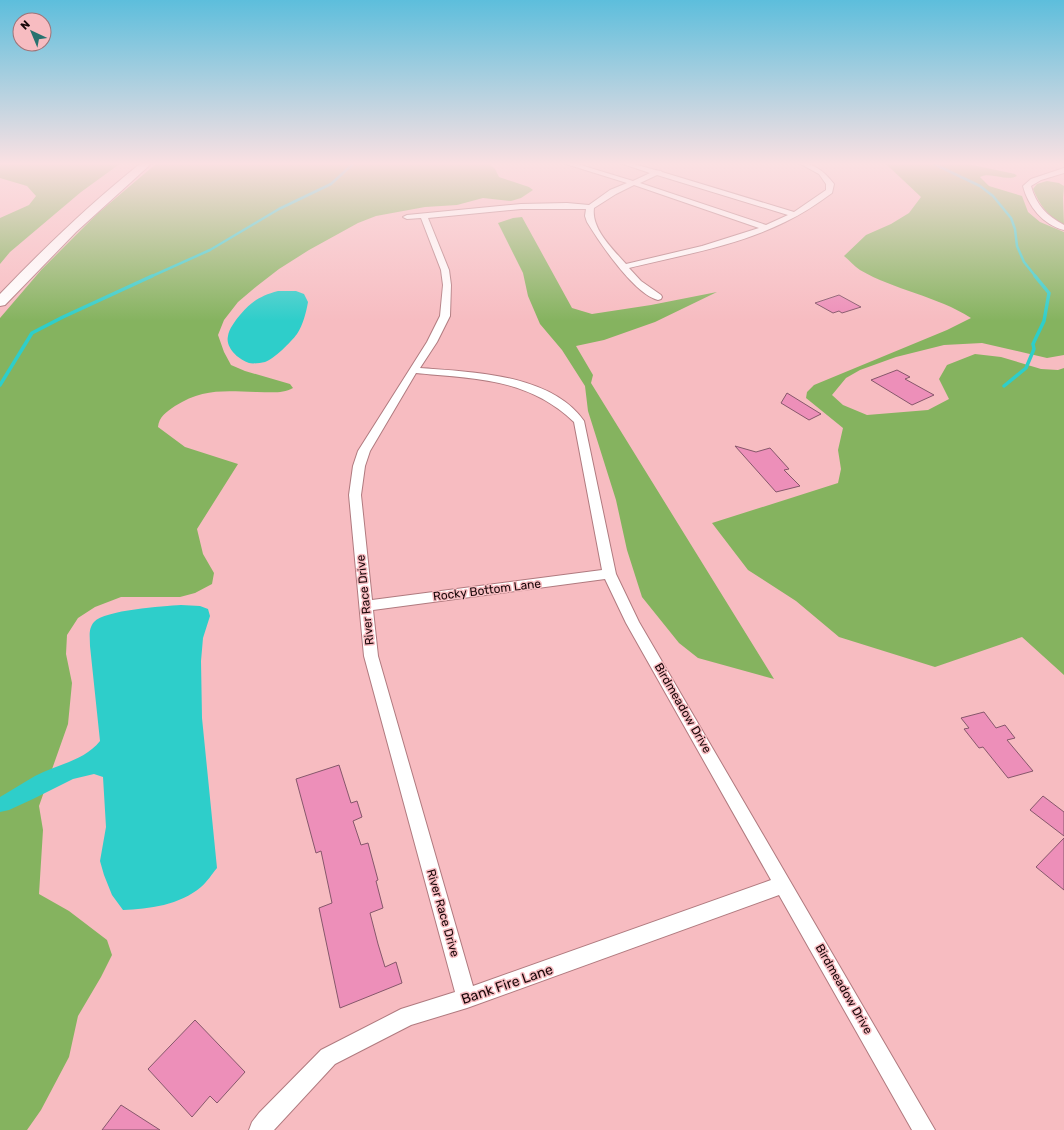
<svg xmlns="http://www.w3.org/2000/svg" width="1064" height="1130" font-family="Rubik,sans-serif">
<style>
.green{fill:#85b35f}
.water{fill:#2ececa}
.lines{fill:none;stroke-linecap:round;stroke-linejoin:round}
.stream-far1{stroke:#2ececa;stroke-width:2.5}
.stream{stroke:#2ececa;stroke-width:3.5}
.building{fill:#ed8fb9;stroke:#86576b}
.street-casing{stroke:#b07a7f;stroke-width:2}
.primary-casing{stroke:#b07a7f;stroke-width:2}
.street{fill:#fff;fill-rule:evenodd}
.primary{fill:#fff;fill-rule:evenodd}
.labels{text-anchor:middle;stroke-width:3;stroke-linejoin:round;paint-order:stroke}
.street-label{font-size:12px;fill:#180608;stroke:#f7bcc1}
.near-street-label{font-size:14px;fill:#180608;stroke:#f7bcc1}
</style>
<rect width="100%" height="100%" fill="#f7bcc1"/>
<!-- green -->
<g class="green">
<polygon points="0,163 121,163 81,192 10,252 0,264 0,218 29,205 36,196 27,186 0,178"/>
<path d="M157,163h331l7,6 4,8 30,10 4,3 -12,8 -10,3 -28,-3 -26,7 -32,2 -49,9 -18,7 -49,27 -30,19 -22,17 -19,16 -14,18 -6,15 6,17 7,13 14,6 45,13 3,4c-11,6 -23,4 -36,4 -32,-1 -54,-4 -82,14 -9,6 -16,11 -17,21l27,20 53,17 -41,65 6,25 11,19 -2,11 -17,9 -15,4h-59l-26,10 -17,11 -11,17 -1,19 6,29 -4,41 -29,82 4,24 -4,64 30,17 38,29 5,15 -11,22 -23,39 -9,41 -28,53 -14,20h-27v-812l42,-49 55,-55z"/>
<path d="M885,163h78l52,11 2,2c-11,6 -27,-5 -37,1l9,9 33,10 6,16 12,10 24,10v123l-17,3 -65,-15 -38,2 -48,12 -36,13 -14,8 -14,17 11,10 24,10 61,-5 21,-11 -10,-20 8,-14 28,-11 26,3 40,12 17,1 6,-2v307l-42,-38 -87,30 -96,-30 -43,-36 -48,-31 -36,-47 126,-40 3,-14 -3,-19 5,-22 -37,-30 1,-6 7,-7 133,-55 24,-12c-34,-22 -77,-28 -111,-48 -6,-4 -11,-10 -16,-14l22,-21 25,-11 18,-11 12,-16z"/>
<path d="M1047,181l12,2 5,3 -1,12 1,27c-16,-9 -24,-19 -31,-36l4,-5z"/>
<polygon points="522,217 572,308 592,314 651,305 717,292 655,322 604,340 576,346 593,375 591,383 774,679 698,658 679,643 642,597 627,550 616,500 588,411 585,386 562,350 540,324 528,296 523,273 498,223 513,218"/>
</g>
<!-- water -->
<g class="water">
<path d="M278,291h18l8,3 4,8c-2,11 -5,23 -11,32 -6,8 -23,25 -32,28 -5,1 -12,2 -16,1 -10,-3 -24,-15 -21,-27 1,-7 7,-15 12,-21 12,-14 20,-19 38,-24z"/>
<path d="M181,605l19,1 8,3 2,7 -7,22 -2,23 1,57 15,150c-5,6 -10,14 -16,19 -21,18 -52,22 -78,23l-11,-15 -8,-20 -4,-14 6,-34 -3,-50 -9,-3 -21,5 -40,20 -24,11 -9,2v-15c12,-7 23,-14 35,-21 23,-12 49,-15 65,-35l-10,-95c0,-9 -2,-17 4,-24 11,-12 69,-16 87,-17z"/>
</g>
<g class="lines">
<!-- stream-far1 -->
<g class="stream-far1">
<polyline points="932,163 980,186 993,196 1011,218 1015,229 1017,246 1024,262 1036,277"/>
<polyline points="150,277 210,250 279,209 331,184 354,163"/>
</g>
<!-- stream -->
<g class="stream">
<polyline points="0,385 32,333 63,317 152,276"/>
<polyline points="1004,386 1026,368 1034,349 1033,344 1044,321 1049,293 1035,276"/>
</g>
</g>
<!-- building -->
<g class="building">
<polygon points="839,295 861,307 842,313 839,311 833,313 815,303"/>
<polygon points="897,370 910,377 905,379 934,395 912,405 871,380"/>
<polygon points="787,393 821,414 809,420 781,403"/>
<polygon points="735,446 756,452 770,448 789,469 784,470 800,486 776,492"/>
<polygon points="984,712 996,728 1005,725 1015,738 1007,740 1033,771 1008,778 983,747 979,748 964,729 969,728 961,718"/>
<polygon points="339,765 351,803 357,801 362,817 353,821 361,845 368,843 378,880 376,881 383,908 370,913 378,944 385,967 396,962 402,983 340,1008 319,908 332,903 321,851 316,853 296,779"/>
<polygon points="1043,796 1064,812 1064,836 1030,810"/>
<polygon points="1064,838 1064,890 1036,867"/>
<polygon points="195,1020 245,1072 217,1103 210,1096 192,1117 148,1069"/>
<polygon points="121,1105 160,1130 102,1130"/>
</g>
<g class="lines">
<defs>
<g id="street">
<path d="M565,163h9l59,18 17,-8 -30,-10c14,-1 28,6 41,8l1,1 132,40 32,-22v-6l-7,-10 -20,-11c15,0 26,9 35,21l-2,9c-15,11 -30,21 -47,29 -48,24 -103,33 -156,46l12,13 20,14 1,2 -1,2 -3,1c-24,-6 -58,-57 -71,-78l-2,-6 1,-7h-65l-93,9 21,52 2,15 -1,31 -13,26 -17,26c52,4 131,6 164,53l32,153 23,48 296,508h-23l-133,-235 -312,113 -56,17 -76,39 -61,66h-25l3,-8 7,-9 62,-63 80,-41 54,-17 -91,-336 -15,-161 4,-29 5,-15 69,-109 13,-26 3,-31 -2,-15 -20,-52 -14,1 -4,-2 4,-2 114,-11 46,-1 22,2 21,-15 17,-7 -61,-19zM657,175l131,40 -22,10 -126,-42zM634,185l125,43 -57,18 -76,18c-13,-15 -35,-35 -32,-56l22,-14zM416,373c60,6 112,5 158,49l28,148 -230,30 -11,-105 4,-29 5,-15zM605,579l21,44 145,257 -298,106 -95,-330 -5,-46z"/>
<path d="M1064,168v5l-23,7 -10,6c5,19 16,30 33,39v5c-21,-5 -36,-24 -41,-44l8,-7z"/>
</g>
<path id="primary" d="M141,163h11l-76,69 -71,73 -5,1v-12c45,-47 91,-91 141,-131z"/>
</defs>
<!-- street casing -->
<use href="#street" class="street-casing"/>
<!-- primary casing -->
<use href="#primary" class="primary-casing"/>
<!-- street -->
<use href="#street" class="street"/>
<!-- primary -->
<use href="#primary" class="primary"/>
</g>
<!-- sky -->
<linearGradient id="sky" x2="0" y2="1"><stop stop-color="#5dbedc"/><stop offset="0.51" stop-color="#fbe1e3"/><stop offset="1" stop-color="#fbe1e3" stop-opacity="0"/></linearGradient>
<rect width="1064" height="321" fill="url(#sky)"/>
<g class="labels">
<!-- street labels -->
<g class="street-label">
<text transform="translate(487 590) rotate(-7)" y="4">Rocky Bottom Lane</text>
<text transform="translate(365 600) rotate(-96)" y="4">River Race Drive</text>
<text transform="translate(683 708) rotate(60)" y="4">Birdmeadow Drive</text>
<text transform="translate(443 913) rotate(74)" y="4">River Race Drive</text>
<text transform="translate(844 989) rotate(60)" y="4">Birdmeadow Drive</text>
</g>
<!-- near-street labels -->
<g class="near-street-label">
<text transform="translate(507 984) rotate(-19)" y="5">Bank Fire Lane</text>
</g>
</g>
<!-- north arrow -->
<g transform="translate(32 32) rotate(316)"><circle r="19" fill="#f7bcc1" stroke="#9e7377"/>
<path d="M0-3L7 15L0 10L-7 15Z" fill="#27726f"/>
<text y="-6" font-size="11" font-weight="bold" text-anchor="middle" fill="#180608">N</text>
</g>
</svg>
